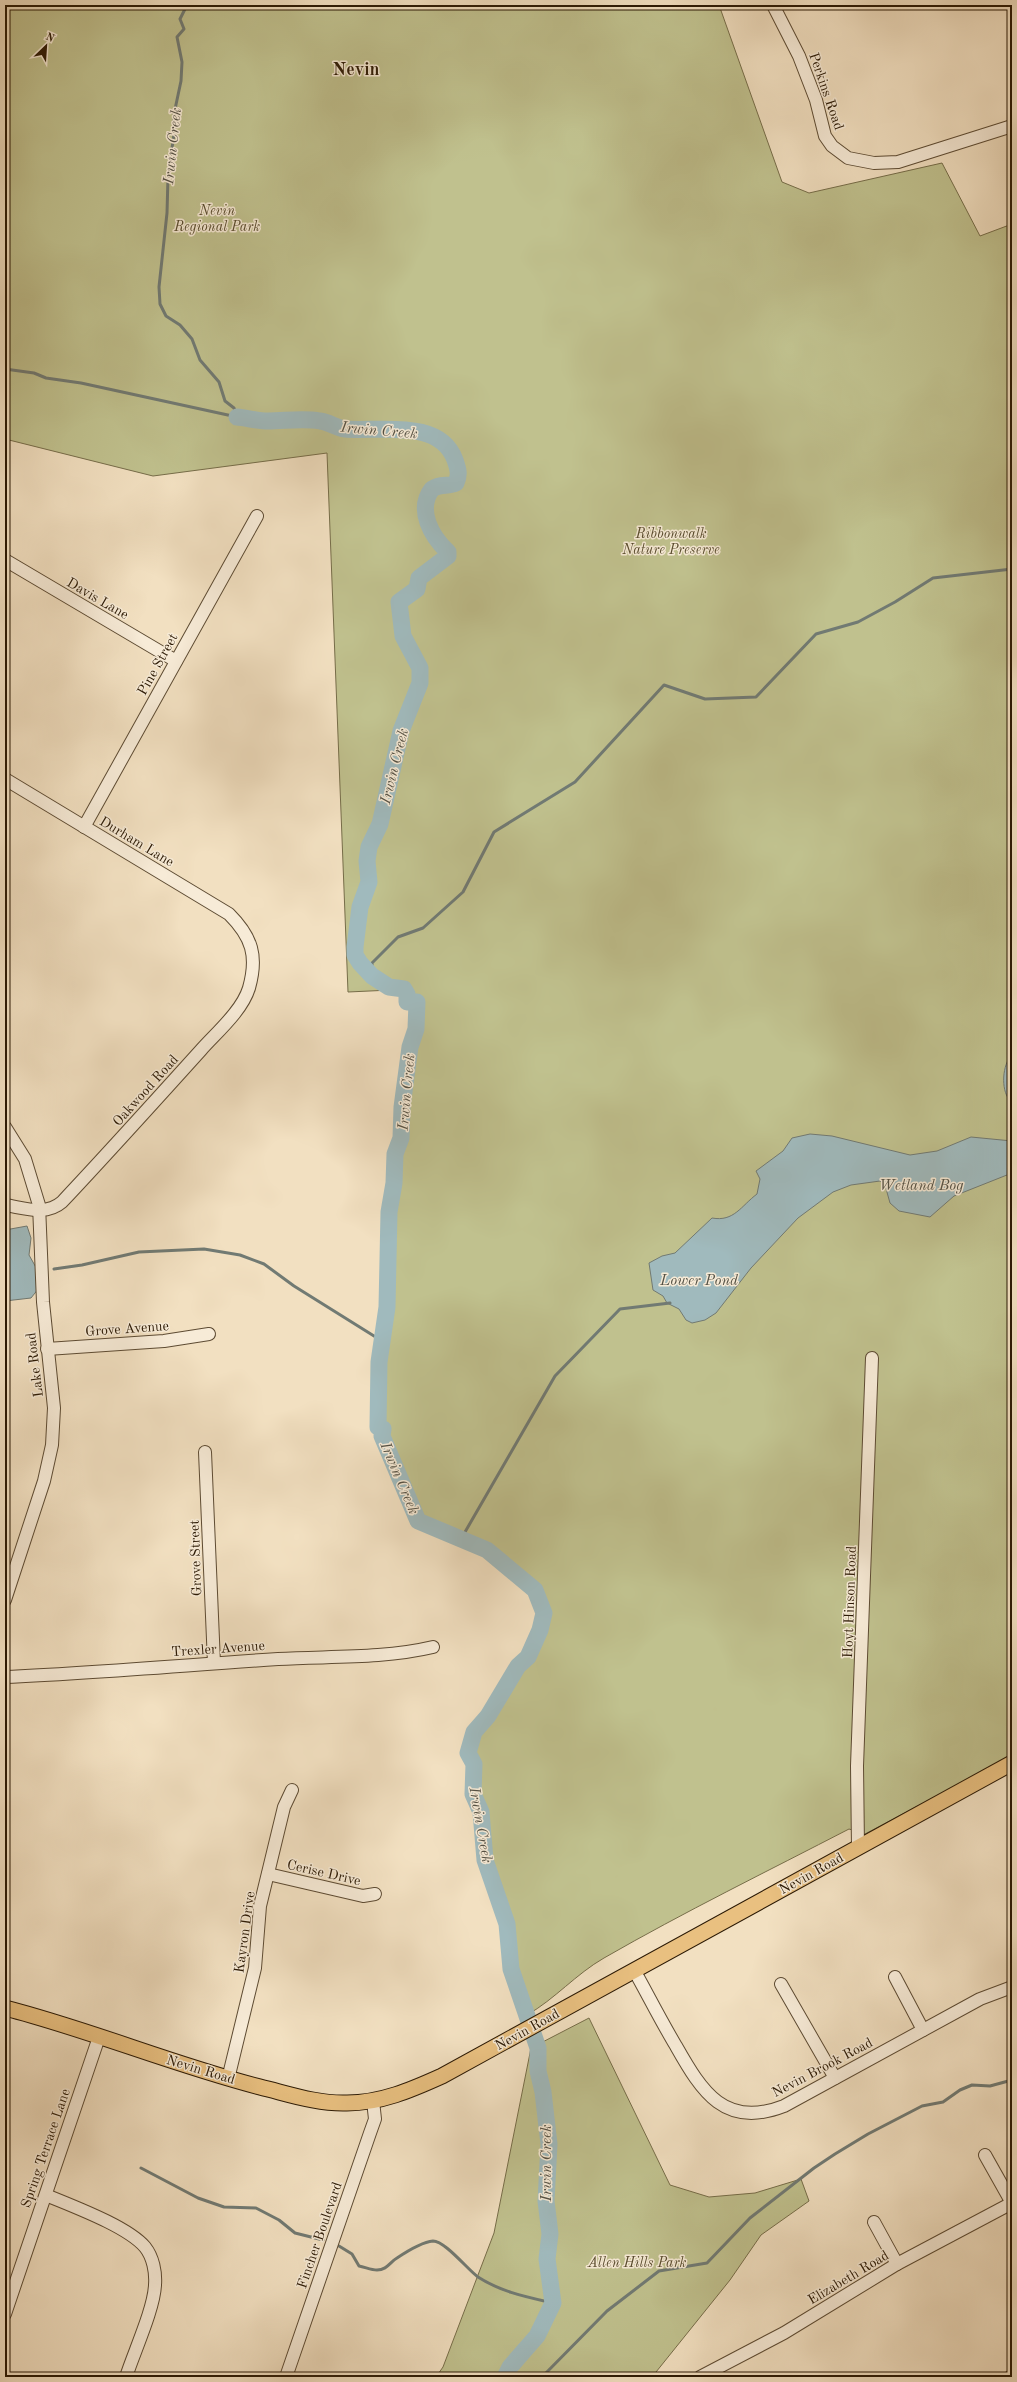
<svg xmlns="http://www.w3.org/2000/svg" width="1017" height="2382" font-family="'Old Standard TT',serif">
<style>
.green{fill:#c0c18e;stroke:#766d49}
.water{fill:#a0babd;stroke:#717a73}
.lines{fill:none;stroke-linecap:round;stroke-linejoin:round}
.stream{stroke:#717a73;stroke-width:3}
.river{stroke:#a0babd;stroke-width:17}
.minor-casing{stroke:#5d4b33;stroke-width:14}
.major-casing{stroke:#2b1904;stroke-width:17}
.minor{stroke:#f7ebd7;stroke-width:12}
.major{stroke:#e9c080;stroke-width:15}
.labels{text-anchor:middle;stroke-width:3;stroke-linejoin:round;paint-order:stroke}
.street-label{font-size:14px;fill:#2b1904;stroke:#f7ebd7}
.park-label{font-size:14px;font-style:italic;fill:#584b2d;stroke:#f7ebd7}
.water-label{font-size:15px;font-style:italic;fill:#545145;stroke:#f7ebd7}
.district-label{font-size:18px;font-weight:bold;fill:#2b1904;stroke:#f7ebd7}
</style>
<rect width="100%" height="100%" fill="#f2e0c1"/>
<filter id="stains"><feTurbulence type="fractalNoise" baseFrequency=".005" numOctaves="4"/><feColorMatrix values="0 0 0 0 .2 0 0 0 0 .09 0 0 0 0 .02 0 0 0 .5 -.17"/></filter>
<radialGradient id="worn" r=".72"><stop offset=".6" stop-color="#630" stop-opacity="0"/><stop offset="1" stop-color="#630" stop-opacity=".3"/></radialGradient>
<!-- green -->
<g class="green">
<path d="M5,5h714l63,177 27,11 133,-30 38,73 32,-12v1532l-147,78 -16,-5c-81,42 -165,83 -245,129 -28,16 -49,41 -77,57l-16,-46 -4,-45 -22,-64 -4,-48 -8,-18 1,-30 -6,-11 6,-21 14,-16 30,-50 10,-9 12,-27 4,-17 -9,-23 -48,-40 -69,-29 -36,-85 1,-7 -5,-2 1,-65 8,-55 2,-95 5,-29 1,-29 6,-16 1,-31 8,-60 6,-18 1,-27 -4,-13 -65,3 -21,-539 -174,23 -148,-37z"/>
<polygon points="589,2018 670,2185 709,2197 755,2193 801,2179 809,2201 761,2235 730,2280 652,2377 436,2377 443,2367 494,2233 531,2048"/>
</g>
<!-- water -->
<g class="water">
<path d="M1012,1055v43l-3,1c-8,-9 -7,-35 3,-44z"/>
<path d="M810,1134l22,2 78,19 27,-4 34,-14 41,4v32l-58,23 -24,21 -31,-6 -9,-8 -5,-18 -5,-4 -29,4 -18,7 -35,26 -47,50 -35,45 -11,7 -13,3 -6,-3 -7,-11 -12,-6 -4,-7 -10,-6 -4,-27 13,-7 13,-3 37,-35c22,4 29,-12 45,-24l3,-15 -4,-8 27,-20 9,-13z"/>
<polygon points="27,1226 31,1238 29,1255 38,1271 39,1288 31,1298 5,1301 5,1230"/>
</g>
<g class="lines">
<!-- stream -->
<g class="stream">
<polyline points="187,5 180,19 184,29 177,37 182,62 181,81 174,114 174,134 168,177 167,213 159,287 160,304 166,316 180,325 192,339 200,360 219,382 225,401 234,408 237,417"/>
<polyline points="5,369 34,373 46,378 81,383 237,417"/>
<polyline points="372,976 372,963 398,937 423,928 463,892 494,832 575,782 664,685 705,699 756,697 816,634 858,622 895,602 933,578 1012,569"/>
<polyline points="54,1269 82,1265 139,1252 204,1249 240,1255 264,1264 294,1286 382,1341"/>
<polyline points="461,1539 555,1376 620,1309 670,1303"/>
<polyline points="141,2168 198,2198 224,2207 256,2208 279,2220 295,2233 323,2240"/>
<path d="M339,2246l13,8 7,12c6,1 12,4 18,4 10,0 13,-8 20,-12 9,-6 25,-16 36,-17 12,0 35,29 45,36 23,15 49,20 75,26"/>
<polyline points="542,2377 607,2311 659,2271 707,2263 750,2218 814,2168 835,2154 868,2134 922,2106 943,2102 960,2090 972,2085 990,2086 1012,2080"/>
</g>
<!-- river -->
<path class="river" d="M237,417c10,1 21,4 31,4 17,0 35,-3 52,0 9,1 16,7 25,8 34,3 95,-11 110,31 3,9 5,14 1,23 -8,4 -15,0 -24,6 -16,21 0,48 16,63v4l-29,22 -2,11 -18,13 4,34 17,32v15l-19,48 -21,93 -11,23 -2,14 2,21 -9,25 -5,40v8l5,8 12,13 17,11 15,2 3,5v8h10l-1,27 -6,18 -8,60 -1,31 -6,16 -1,29 -5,29 -2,95 -8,55 -1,65 5,2 -1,7 36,85 69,29 48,40 9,23 -4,17 -12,27 -10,9 -30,50 -14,16 -6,21 6,11 -1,30 8,18 4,48 22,64 4,45 27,79v23l5,21 6,52 -3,57 4,33 -3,25 6,44 -16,33 -27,31 -5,10"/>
<defs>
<g id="minor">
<polyline points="773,5 799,56 816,100 825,136 832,146 848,158 874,163 898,162 1012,126"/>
<polyline points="5,560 176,661"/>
<path d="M5,779l224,135c23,23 29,42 20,74 -7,23 -33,45 -48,62 -46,51 -92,102 -139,152 -16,14 -37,6 -57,3"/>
<polyline points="84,827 257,516"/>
<polyline points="5,1127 25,1159 39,1205 43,1302 54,1408 52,1445 44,1481 5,1600"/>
<polyline points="47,1349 164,1341 209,1334"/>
<polyline points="205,1452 214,1663"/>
<path d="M5,1677c91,-4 182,-12 273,-18 52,-3 104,0 155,-12"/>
<polyline points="858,1847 857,1766 872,1358"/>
<polyline points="268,1874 363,1896 375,1894"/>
<path d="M634,1970c14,25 27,51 42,76 26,46 49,83 108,60l196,-107 32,-12"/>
<polyline points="895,1977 923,2030"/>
<polyline points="781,1984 835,2078"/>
<polyline points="228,2079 255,1968 260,1906 284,1807 292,1790"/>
<polyline points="985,2155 1012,2203"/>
<path d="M46,2195c26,11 81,31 99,52 8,10 11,25 10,38 -1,24 -21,67 -29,92"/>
<polyline points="874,2222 897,2264"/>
<polyline points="5,2314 99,2037"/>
<polyline points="286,2377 370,2133 375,2119 373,2101"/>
<polyline points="700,2377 784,2333 897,2264 1012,2203"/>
<polyline points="1010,2377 1012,2376"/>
</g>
<path id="major" d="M5,2008c86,22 169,57 255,79 29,7 57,17 87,16 34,0 64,-13 95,-27l570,-313"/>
</defs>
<!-- minor casing -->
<use href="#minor" class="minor-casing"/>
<!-- major casing -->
<use href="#major" class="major-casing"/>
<!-- minor -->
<use href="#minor" class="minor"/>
<!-- major -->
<use href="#major" class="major"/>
</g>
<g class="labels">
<!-- street labels -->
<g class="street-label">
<text transform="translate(827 91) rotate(71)" y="5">Perkins Road</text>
<text transform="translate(98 598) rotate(30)" y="5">Davis Lane</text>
<text transform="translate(157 664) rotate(-61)" y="5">Pine Street</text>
<text transform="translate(137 841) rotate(31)" y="5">Durham Lane</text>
<text transform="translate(145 1090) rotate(-48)" y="5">Oakwood Road</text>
<text transform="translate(127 1328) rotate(-4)" y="5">Grove Avenue</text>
<text transform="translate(34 1365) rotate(-97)" y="5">Lake Road</text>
<text transform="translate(195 1558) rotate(-92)" y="5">Grove Street</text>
<text transform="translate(849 1602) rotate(-88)" y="5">Hoyt Hinson Road</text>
<text transform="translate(218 1648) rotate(-4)" y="5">Trexler Avenue</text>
<text transform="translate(324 1872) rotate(13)" y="5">Cerise Drive</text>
<text transform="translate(811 1873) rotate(-29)" y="5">Nevin Road</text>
<text transform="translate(244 1932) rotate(-82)" y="5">Kayron Drive</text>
<text transform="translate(527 2029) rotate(-29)" y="5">Nevin Road</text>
<text transform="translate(822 2067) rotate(-28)" y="5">Nevin Brook Road</text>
<text transform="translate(201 2069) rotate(17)" y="5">Nevin Road</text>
<text transform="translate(45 2148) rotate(-71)" y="5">Spring Terrace Lane</text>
<text transform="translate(319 2235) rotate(-71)" y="5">Fincher Boulevard</text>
<text transform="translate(848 2277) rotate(-31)" y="5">Elizabeth Road</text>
</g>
<!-- park labels -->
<g class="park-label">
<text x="217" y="215">Nevin<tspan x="217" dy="16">Regional Park</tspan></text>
<text x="671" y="538">Ribbonwalk<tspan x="671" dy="16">Nature Preserve</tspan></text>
<text x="637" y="2267">Allen Hills Park</text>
</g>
<!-- water labels -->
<g class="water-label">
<text transform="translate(172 146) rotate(-84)" y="5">Irwin Creek</text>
<text transform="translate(379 430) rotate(5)" y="5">Irwin Creek</text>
<text transform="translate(394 766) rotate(-76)" y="5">Irwin Creek</text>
<text transform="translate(406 1092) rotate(-85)" y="5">Irwin Creek</text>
<text x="921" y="1190">Wetland Bog</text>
<text x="699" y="1285">Lower Pond</text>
<text transform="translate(400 1478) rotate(67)" y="5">Irwin Creek</text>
<text transform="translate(481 1825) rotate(80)" y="5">Irwin Creek</text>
<text transform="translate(546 2163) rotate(-90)" y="5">Irwin Creek</text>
</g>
<!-- district labels -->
<g class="district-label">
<text x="356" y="75">Nevin</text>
</g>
</g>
<!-- margin -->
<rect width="1017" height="2382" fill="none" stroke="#f2e0c1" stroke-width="20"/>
<rect x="6" y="6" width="1005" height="2370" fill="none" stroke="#2b1904" stroke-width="2"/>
<rect x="10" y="10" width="997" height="2362" fill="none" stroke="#2b1904"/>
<!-- north arrow -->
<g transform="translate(46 46) rotate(25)" stroke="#f7ebd7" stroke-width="3" paint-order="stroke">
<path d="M0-3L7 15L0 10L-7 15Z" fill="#2b1904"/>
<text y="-6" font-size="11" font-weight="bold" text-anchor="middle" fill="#2b1904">N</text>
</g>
<rect width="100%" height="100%" filter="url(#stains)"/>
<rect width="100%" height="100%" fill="url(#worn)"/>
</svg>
